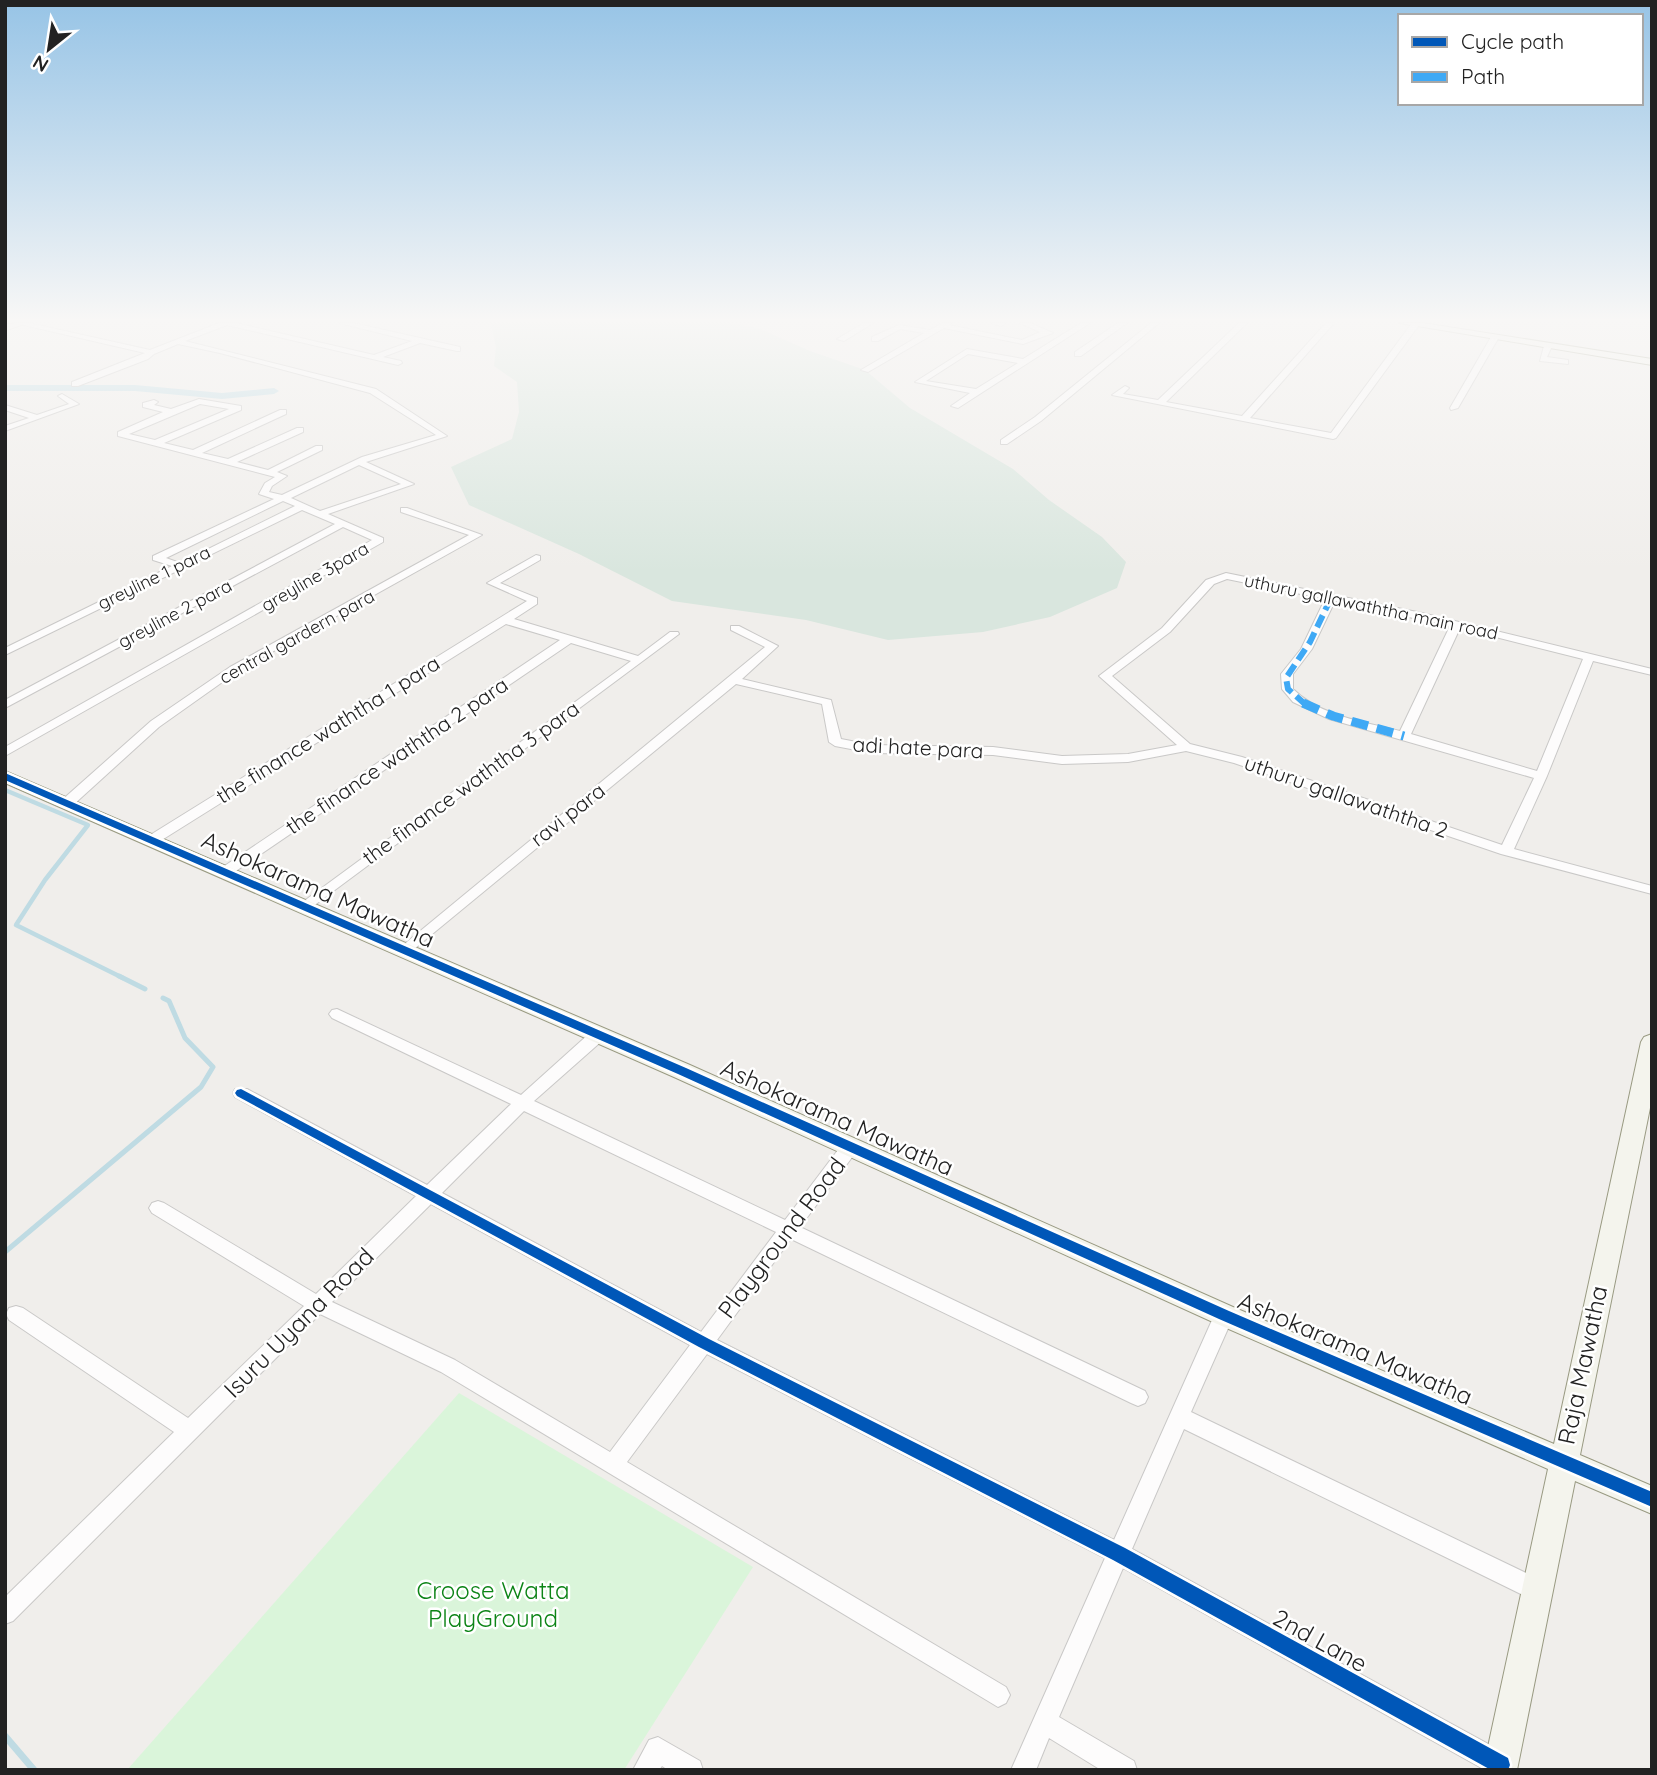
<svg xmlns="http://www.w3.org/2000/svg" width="1657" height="1775" font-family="Quicksand,sans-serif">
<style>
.wetland{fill:#d9e6de}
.park{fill:#daf5da}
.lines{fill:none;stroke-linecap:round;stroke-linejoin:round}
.stream-far2{stroke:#bfdbe3;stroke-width:4.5}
.stream-far1{stroke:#bfdbe3;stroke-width:5}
.stream{stroke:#bfdbe3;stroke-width:7}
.canal{fill:#bfdbe3;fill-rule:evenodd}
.street-casing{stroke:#c9c8c7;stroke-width:2}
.secondary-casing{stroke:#999a82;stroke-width:2}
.primary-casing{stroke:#a79c86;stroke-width:1}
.street{fill:#fdfcfc;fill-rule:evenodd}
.secondary{fill:#f4f4ed;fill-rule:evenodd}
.primary{fill:#f3ede7;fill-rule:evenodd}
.quiet-far1{stroke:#3fa9f5;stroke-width:6;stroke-dasharray:13 6;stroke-linecap:butt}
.quiet{stroke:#3fa9f5;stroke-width:9;stroke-dasharray:17 9;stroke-linecap:butt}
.cycleway-casing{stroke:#fff;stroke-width:5}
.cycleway{fill:#0057b8;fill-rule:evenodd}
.labels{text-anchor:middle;stroke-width:5;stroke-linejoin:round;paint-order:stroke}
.far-street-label{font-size:18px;fill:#222;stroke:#fff}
.street-label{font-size:21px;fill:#222;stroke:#fff}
.near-street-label{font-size:24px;fill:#222;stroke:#fff}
.near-park-label{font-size:24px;fill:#0c8416;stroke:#fff}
</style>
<rect width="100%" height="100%" fill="#f0eeeb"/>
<!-- wetland -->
<polygon class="wetland" points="479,323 731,323 758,328 810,351 865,370 910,408 1013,469 1049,500 1102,537 1126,562 1117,588 1050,617 983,632 888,640 806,620 672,601 579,554 469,505 451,467 512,439 519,412 517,382 494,366 496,347 491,324"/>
<!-- park -->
<polygon class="park" points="459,1393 753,1567 624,1770 127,1770"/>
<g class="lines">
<!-- stream-far2 -->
<polyline class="stream-far2" points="5,790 88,825 45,880 16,925 123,978"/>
<!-- stream-far1 -->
<g class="stream-far1">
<polyline points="119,976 145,989"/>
<polyline points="5,1252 201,1087 213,1067 185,1038 169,1001 163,998"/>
</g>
<!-- stream -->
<polyline class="stream" points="5,1736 34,1770"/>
<!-- canal -->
<polygon class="canal" points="5,385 135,385 222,393 274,388 279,391 274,394 222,399 135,391 5,391"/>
<defs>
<g id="street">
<path d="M15,323h14l121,27 69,-27h17l138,32 38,-14 -73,-18h14l107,24v4h-3l-37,-8 -37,14 18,4 1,2 -4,2 -171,-40 -42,16 191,48 71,47 -81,26 48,22 -86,30 55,24v4l-378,214v-9l367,-207 -29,-13 -338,181v-8l330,-176 -33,-14 -297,145v-7l167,-82 -19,-6v-4l121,-57 -15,-5 6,-11 10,-6 -157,-41v-4l45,-20 -20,-5v-4l11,-3 4,2 -4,3 17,4 28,-10 42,7v4l-77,33 29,7 87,-40h6v4l-84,39 26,6 69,-31h6v4l-66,30 31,8 48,-24h6v4l-45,22 10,4 -15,10 -3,6 13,3 80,-38 74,-22 -66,-42 -150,-40 -42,-9 -24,10 -6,5 -70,27h-6v-4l73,-29zM200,404l29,5 -74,31 -26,-6zM359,465l42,19 -81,27 -29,-13zM283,501l12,5 -115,57 -14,-5z"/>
<polygon points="864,323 873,323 844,341 837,339"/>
<polygon points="943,323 952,323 949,325 1022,340 1040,332 1020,323 1030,323 1053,333 1023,344 944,328 868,372 861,370 924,333 900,329 878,341 872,341 872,337 899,325 930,330"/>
<polygon points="991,323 1004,323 1005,324 1001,326"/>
<path d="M1081,323h9l-132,85 -7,-2 19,-13 -55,-11 52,-33 56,10zM968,354l50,9 -42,26 -50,-8z"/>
<polygon points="1118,323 1127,323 1081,356 1075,356 1075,352"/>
<polygon points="1151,323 1159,323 1041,421 1007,444 1001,444 1001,440 1035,417"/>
<polygon points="1239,323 1247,323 1166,402 1242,416 1326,323 1334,323 1250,418 1331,433 1412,323 1419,325 1336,438 1333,439 1112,395 1125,386 1129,388 1123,394 1158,400"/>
<polygon points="1495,335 1499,337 1458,408 1451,410 1450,408 1491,337"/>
<polygon points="1548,344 1552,346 1547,357 1568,360 1568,364 1540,361 1544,346"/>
<polygon points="62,394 79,404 5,431 5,426 29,418 5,410 5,405 37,415 69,404 58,396"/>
<polygon points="401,508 407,508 482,535 238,671 159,727 72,806 62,806 61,803 62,800 151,721 230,667 469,535 401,512"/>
<polygon points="536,555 540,556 540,560 500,583 537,598 537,604 514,619 638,656 670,632 678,632 679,634 308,910 303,911 296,907 631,661 571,643 230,875 220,875 218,872 220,869 560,640 506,624 157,843 147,843 145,840 147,837 527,601 487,583"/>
<path d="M1226,573l196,40 230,56v6l-59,-14 -46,115 -33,73 138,37v8l-151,-40 -267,-91 -48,-12 -58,11 -66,2 -69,-9 -121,-2 -37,-7 -6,-4 -7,-38 -86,-20 -328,270h-10l-2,-3 369,-304 -34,-17v-4h8l39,20 -36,33 89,21 10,39 31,6 121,2 69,9 66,-2 49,-9 -78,-69 63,-48 44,-48zM1227,579l98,20 -24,50 -20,25 1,15 11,13 36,17 205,59 -32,67 -260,-88 -52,-13 -78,-68 58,-44 44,-48zM1335,601l115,25 -50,105c-35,-9 -80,-15 -107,-42v-15l19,-25zM1460,628l123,31 -46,112 -126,-37z"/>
<path d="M337,1009l184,86 70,-63h12l2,4 -2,4 -69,61 251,119 59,-78 6,-1 6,1 3,5 -3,5 -56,75 345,164 3,6 -3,6 -7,3 -7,-3 -340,-164 -74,101 397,200 103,-231 7,-2 7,2 3,6 -43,97 354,170 3,8 -3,8 -8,3 -8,-3 -345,-169 -52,120 378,207 3,9 -2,5h-26l-362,-202 -64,149 75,44 3,9h-36l-52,-32 -13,32h-25l94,-212 -398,-204 -80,108 379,225 4,8 -4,8 -8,4 -557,-335 -121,-58 -307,307 -8,3v-27l169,-165 -165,-112 -3,-6 3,-6 7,-2 7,2 165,110 116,-112 -152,-93 -3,-5 3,-5 6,-2 6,2 152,91 100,-98 -181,-99 -2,-4 2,-4h12l180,96 84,-81 -179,-86 -3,-4 3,-4zM524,1111l252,121 -75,100 -259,-139zM431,1204l259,141 -80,107 -155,-92 -123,-58z"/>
<polygon points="658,1737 700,1761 703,1770 668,1770 662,1766 659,1770 633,1770 649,1740"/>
</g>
<g id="secondary">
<polygon points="1399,323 1423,323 1652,359 1652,365"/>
<polygon points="5,771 690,1065 1233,1307 1554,1444 1641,1042 1644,1037 1652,1034 1652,1098 1580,1455 1652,1486 1652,1514 1575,1481 1517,1770 1483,1770 1548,1469 1215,1323 674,1077 5,783"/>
</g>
<polygon id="primary" points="24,323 22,325 5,331 5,324"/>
</defs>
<!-- street casing -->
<use href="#street" class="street-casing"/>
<!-- secondary casing -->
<use href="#secondary" class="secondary-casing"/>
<!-- primary casing -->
<use href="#primary" class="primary-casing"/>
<!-- street -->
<use href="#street" class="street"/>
<!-- secondary -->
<use href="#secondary" class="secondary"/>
<!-- primary -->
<use href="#primary" class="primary"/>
<!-- quiet-far1 -->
<polyline class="quiet-far1" points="1306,705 1288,689 1286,678 1310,642 1331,598"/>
<!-- quiet -->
<polyline class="quiet" points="1303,703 1333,716 1404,736"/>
<defs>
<g id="cycleway">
<polygon points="5,773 686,1068 1229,1311 1652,1492 1652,1507 1219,1319 678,1074 5,780"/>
<polygon points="241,1089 709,1339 1125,1548 1508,1758 1510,1765 1508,1770 1491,1770 1113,1560 699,1347 237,1096 235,1093 237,1090"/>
</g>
</defs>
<!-- cycleway casing -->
<use href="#cycleway" class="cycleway-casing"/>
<!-- cycleway -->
<use href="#cycleway" class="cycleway"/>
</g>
<!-- sky -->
<linearGradient id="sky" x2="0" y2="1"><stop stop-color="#97c4e6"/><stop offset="0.56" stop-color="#f8f7f6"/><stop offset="1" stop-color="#f8f7f6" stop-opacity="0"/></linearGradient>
<rect width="1657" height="572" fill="url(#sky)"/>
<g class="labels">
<!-- far-street labels -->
<g class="far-street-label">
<text transform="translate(315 577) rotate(-30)" y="6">greyline 3para</text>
<text transform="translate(154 578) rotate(-26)" y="6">greyline 1 para</text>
<text transform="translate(1371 607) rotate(12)" y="6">uthuru gallawaththa main road</text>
<text transform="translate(175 614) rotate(-28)" y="6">greyline 2 para</text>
<text transform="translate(297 637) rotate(-29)" y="6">central gardern para</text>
</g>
<!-- street labels -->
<g class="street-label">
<text transform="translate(328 730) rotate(-32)" y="7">the finance waththa 1 para</text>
<text transform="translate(918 748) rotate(3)" y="7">adi hate para</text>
<text transform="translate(397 756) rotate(-34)" y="7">the finance waththa 2 para</text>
<text transform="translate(471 783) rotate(-36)" y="7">the finance waththa 3 para</text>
<text transform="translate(1346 797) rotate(19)" y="7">uthuru gallawaththa 2</text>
<text transform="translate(568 815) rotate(-38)" y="7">ravi para</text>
</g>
<!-- near-street labels -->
<g class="near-street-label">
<text transform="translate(318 890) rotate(24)" y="8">Ashokarama Mawatha</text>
<text transform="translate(837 1118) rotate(24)" y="8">Ashokarama Mawatha</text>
<text transform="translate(782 1238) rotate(-53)" y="8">Playground Road</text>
<text transform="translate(299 1323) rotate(-45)" y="8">Isuru Uyana Road</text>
<text transform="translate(1355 1349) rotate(23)" y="8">Ashokarama Mawatha</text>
<text transform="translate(1583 1365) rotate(-78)" y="8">Raja Mawatha</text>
<text transform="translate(1320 1641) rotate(29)" y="8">2nd Lane</text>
</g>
<!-- near-park labels -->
<g class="near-park-label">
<text x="493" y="1599">Croose Watta<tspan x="493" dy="28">PlayGround</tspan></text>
</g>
</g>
<!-- border -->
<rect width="1657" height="1775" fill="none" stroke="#222222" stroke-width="14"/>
<!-- legend -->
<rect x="1398" y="14" width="245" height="91" fill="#ffffff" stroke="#a7a7a7" stroke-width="2"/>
<rect x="1412" y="37" width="35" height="10" fill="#0057b8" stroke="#a7a7a7" stroke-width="2"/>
<text x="1461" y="49" font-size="21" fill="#222222">Cycle path</text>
<rect x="1412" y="72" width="35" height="10" fill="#3fa9f5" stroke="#a7a7a7" stroke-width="2"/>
<text x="1461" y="84" font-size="21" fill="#222222">Path</text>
<!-- north arrow -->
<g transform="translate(49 49) rotate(210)" stroke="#ffffff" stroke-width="5" paint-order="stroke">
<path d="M0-5L12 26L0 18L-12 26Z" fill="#222222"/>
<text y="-10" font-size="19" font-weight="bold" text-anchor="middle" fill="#222222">N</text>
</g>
</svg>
